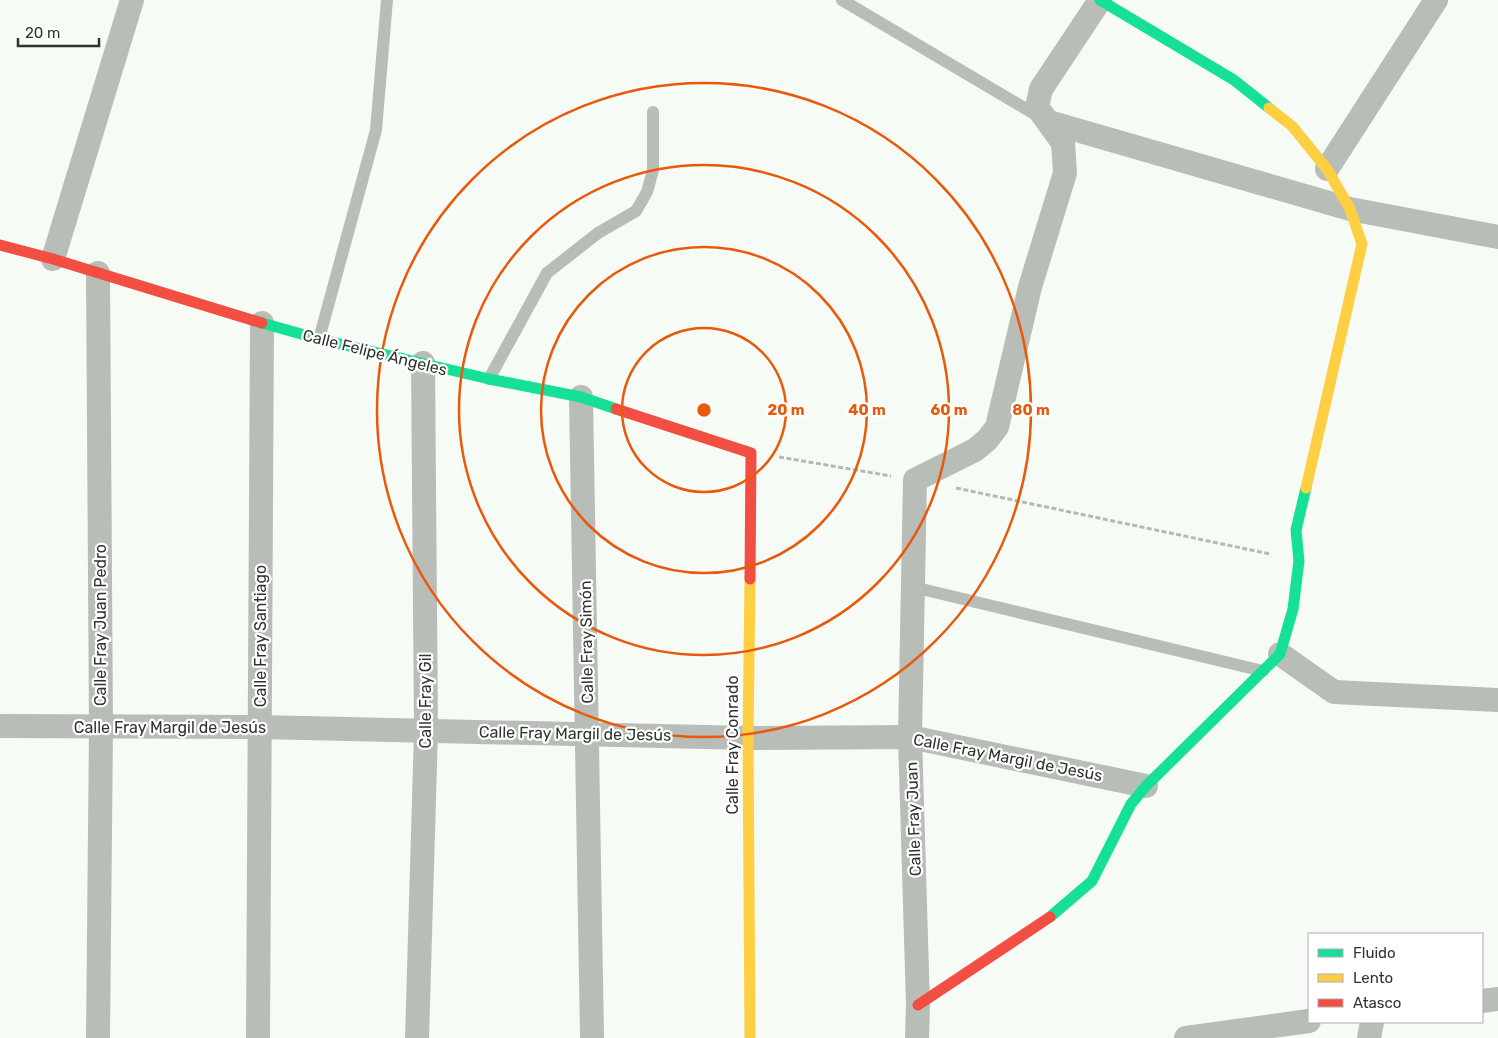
<svg xmlns="http://www.w3.org/2000/svg" width="1498" height="1038" font-family="Rubik,sans-serif">
<style>
.lines{fill:none;stroke-linecap:round;stroke-linejoin:round}
.path{stroke:#b4b9b3;stroke-width:3;stroke-dasharray:5 2.5;stroke-linecap:butt}
.lane{stroke:#b8beb7;stroke-width:12}
.street{stroke:#b8beb7;stroke-width:24}
.fast{stroke:#16e098;stroke-width:11}
.slow{stroke:#ffcf43;stroke-width:11}
.jam{stroke:#f24e42;stroke-width:11}
.ring{fill:none;stroke:#e8590c;stroke-width:2.5}
.labels{text-anchor:middle;stroke-width:4.5;stroke-linejoin:round;paint-order:stroke}
.street-label{font-size:16px;fill:#303330;stroke:#fff}
.centre{fill:#e8590c;stroke:#fff;stroke-width:2.5}
.ring-label{font-size:15px;text-anchor:middle;font-weight:bold;fill:#e8590c;stroke:#fff;stroke-width:4.5;stroke-linejoin:round;paint-order:stroke}
</style>
<rect width="100%" height="100%" fill="#f6fbf5"/>
<g class="lines">
<!-- path -->
<g class="path">
<polyline points="779,457 891,476"/>
<polyline points="956,488 1270,554"/>
</g>
<!-- lane -->
<g class="lane">
<polyline points="842,0 1038,116"/>
<polyline points="319,339 376,130 387,0"/>
<polyline points="489,379 547,273 598,233 636,211 647,192 653,170 653,112"/>
<polyline points="913,587 1263,671"/>
</g>
<!-- street -->
<g class="street">
<polyline points="1049,122 1350,209 1498,237"/>
<polyline points="1327,169 1436,0"/>
<polyline points="53,259 132,0"/>
<polyline points="98,273 101,727 98,1038"/>
<polyline points="581,397 592,1038"/>
<polyline points="1280,654 1334,692 1498,700"/>
<polyline points="0,726 260,727 748,738 910,737 1146,786"/>
<polyline points="1482,1001 1498,999"/>
<polyline points="258,1038 262,323"/>
<polyline points="417,1038 426,731 423,363"/>
<polyline points="917,1038 918,1005 910,737 915,480 975,450 987,440 997,427 1030,287 1065,173 1063,143 1037,107 1041,89 1100,0"/>
<polyline points="1186,1038 1309,1021"/>
<polyline points="1369,1038 1372,1022"/>
</g>
<!-- fast -->
<g class="fast">
<polyline points="1100,0 1234,80 1269,108"/>
<polyline points="262,323 319,339 489,379 581,397 616,409"/>
<polyline points="1050,917 1092,881 1131,804 1146,786 1280,654 1293,609 1299,561 1296,530 1306,488"/>
</g>
<!-- slow -->
<g class="slow">
<polyline points="1269,108 1292,126 1327,169 1350,209 1362,244 1306,488"/>
<polyline points="750,579 748,738 750,1038"/>
</g>
<!-- jam -->
<g class="jam">
<polyline points="0,245 53,259 262,323"/>
<polyline points="616,409 751,453 750,579"/>
<polyline points="918,1005 1050,917"/>
</g>
</g>
<!-- distance rings -->
<g class="ring">
<circle cx="704" cy="410" r="82"/>
<circle cx="704" cy="410" r="163"/>
<circle cx="704" cy="410" r="245"/>
<circle cx="704" cy="410" r="327"/>
</g>
<g class="labels">
<!-- street labels -->
<g class="street-label">
<text transform="translate(375 352) rotate(14)" y="6">Calle Felipe Ángeles</text>
<text transform="translate(100 625) rotate(-90)" y="6">Calle Fray Juan Pedro</text>
<text transform="translate(260 636) rotate(-90)" y="6">Calle Fray Santiago</text>
<text transform="translate(586 642) rotate(-91)" y="6">Calle Fray Simón</text>
<text transform="translate(425 701) rotate(-90)" y="6">Calle Fray Gil</text>
<text x="170" y="733">Calle Fray Margil de Jesús</text>
<text transform="translate(575 733) rotate(1)" y="6">Calle Fray Margil de Jesús</text>
<text transform="translate(732 745) rotate(-90)" y="6">Calle Fray Conrado</text>
<text transform="translate(1008 757) rotate(11)" y="6">Calle Fray Margil de Jesús</text>
<text transform="translate(913 819) rotate(-92)" y="6">Calle Fray Juan</text>
</g>
</g>
<circle cx="704" cy="410" r="8" class="centre"/>
<g class="ring-label">
<text x="786" y="415">20 m</text>
<text x="867" y="415">40 m</text>
<text x="949" y="415">60 m</text>
<text x="1031" y="415">80 m</text>
</g>
<!-- legend -->
<rect x="1308" y="933" width="175" height="90" fill="#ffffff" stroke="#acadac"/>
<rect x="1318" y="949" width="25" height="8" fill="#16e098" stroke="#acadac"/>
<text x="1353" y="958" font-size="15" fill="#303330">Fluido</text>
<rect x="1318" y="974" width="25" height="8" fill="#ffcf43" stroke="#acadac"/>
<text x="1353" y="983" font-size="15" fill="#303330">Lento</text>
<rect x="1318" y="999" width="25" height="8" fill="#f24e42" stroke="#acadac"/>
<text x="1353" y="1008" font-size="15" fill="#303330">Atasco</text>
<!-- scale -->
<path d="M18 38v8h81v-8" fill="none" stroke="#303330" stroke-width="2.5"/>
<text x="25" y="38" font-size="15" fill="#303330" stroke="#ffffff" stroke-width="4" paint-order="stroke">20 m</text>
</svg>
